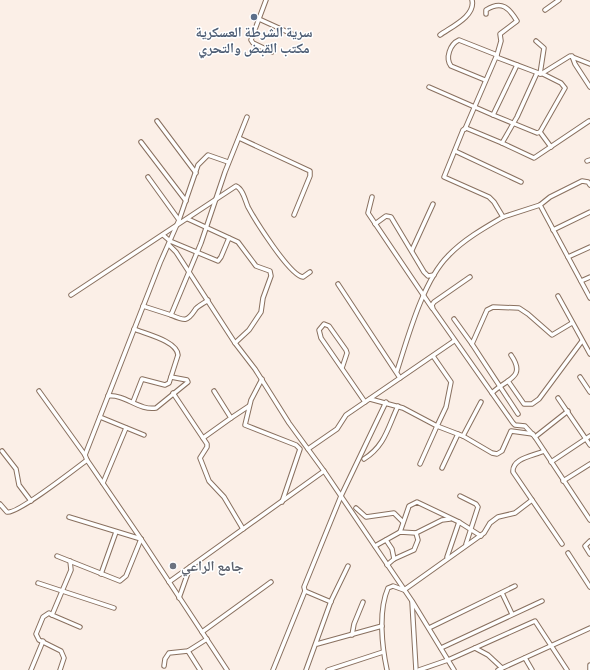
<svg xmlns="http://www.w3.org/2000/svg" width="590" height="670" font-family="Literata,'Noto Naskh Arabic',serif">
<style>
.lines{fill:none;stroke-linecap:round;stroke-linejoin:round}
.minor-casing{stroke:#89705f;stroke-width:5.5}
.minor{stroke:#fff;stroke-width:3.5}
.service-dot{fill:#5c6f8a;stroke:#fff;stroke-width:1.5}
.worship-dot{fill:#6b7280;stroke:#fff;stroke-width:1.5}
.labels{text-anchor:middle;stroke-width:3;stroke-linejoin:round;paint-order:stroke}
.service-label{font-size:14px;font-weight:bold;fill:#4e5e75;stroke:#fff}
.worship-label{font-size:14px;font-weight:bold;fill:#5b616d;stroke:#fff;text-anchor:start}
</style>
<rect width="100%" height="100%" fill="#fbefe7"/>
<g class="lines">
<defs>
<g id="minor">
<polyline points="266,0 251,40 253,43 272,52"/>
<polyline points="545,10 559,0"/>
<path d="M486,14v-4c16,-10 23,-2 31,11l-17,13 1,7 -4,14"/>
<polyline points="259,19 292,34"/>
<path d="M440,35c11,-8 36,-19 32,-35"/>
<polyline points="536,41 544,48 540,74"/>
<polyline points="572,56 575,64 590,87"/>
<path d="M485,80l-34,-14c-6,-8 -1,-22 8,-26l38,15"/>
<polyline points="429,87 493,115 517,65"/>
<polyline points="493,115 537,133 540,132 565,88 561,83 543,74"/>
<polyline points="157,121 196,173"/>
<polyline points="465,129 496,57 541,74 570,56 590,64"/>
<polyline points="540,132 551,147"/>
<polyline points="239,138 310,171 310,176 294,215"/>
<polyline points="141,142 186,201"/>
<polyline points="502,143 534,158 589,121"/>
<polyline points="455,151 521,182"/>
<polyline points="587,161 590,160"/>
<polyline points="148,177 179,220"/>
<polyline points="590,185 588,182 582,181 550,197 540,205 590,298"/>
<polyline points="372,197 368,213 432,308"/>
<polyline points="503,217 540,205"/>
<polyline points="188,219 238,242 256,266 270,271 271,276 263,298 261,312 249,330 235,343"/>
<polyline points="375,224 386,216 391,217 424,272 428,276 434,275"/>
<polyline points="553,230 590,212"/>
<polyline points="163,235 170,241 218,261 221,257 229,238"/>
<polyline points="169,245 176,252 235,343 255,369 289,423 324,471 412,601 454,670"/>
<polyline points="412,250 433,204"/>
<polyline points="568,257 590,247"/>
<polyline points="470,277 434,302 432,305 433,309 513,423 515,425 525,426 535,437 590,520"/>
<polyline points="581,281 590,277"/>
<polyline points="338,284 400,378"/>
<path d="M71,295l165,-109c7,3 9,14 12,21 7,13 42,69 55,70l7,-5"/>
<polyline points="558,296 590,354"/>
<polyline points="143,306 171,315 201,243 225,172 247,117"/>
<path d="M171,315c14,6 16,7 24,-5 2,-4 10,-7 13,-10"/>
<polyline points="454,319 472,344 487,310 493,307 519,308 528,314 552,335 572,323"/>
<polyline points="472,344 518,414"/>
<polyline points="342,368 347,353 346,350 329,326 324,324 319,330 321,338 365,402"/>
<path d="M397,371c11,-34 26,-90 51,-115 15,-16 36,-28 55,-39l-9,-15 -5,-5 -45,-20 19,-47 3,-2 36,15 15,-26 20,-44"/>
<polyline points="580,377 590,392"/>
<polyline points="262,379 251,400 245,425 296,445 300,449 282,502"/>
<polyline points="508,381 524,404 532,404 539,399 582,341"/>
<polyline points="39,391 85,455 87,460 141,539 227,670"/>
<polyline points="173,393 207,444 207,447 200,458 209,481 224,497 243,529"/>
<path d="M492,393c14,-14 35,-15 19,-38"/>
<path d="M108,396c17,-2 31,15 48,12l32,-26 -1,-2 -16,-3"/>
<polyline points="558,398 590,445"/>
<polyline points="370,399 403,408 437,426 446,407 451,382 433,356"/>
<path d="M133,402l9,-23 23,6 4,-2 9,-28c-1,-14 -32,-21 -44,-26"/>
<polyline points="100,417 144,435"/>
<polyline points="231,418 249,406"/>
<polyline points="463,436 481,402"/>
<polyline points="535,437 568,411"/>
<polyline points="203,438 231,418 214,391"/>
<polyline points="308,449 337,429 346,415 454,341"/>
<polyline points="2,451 16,469 19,485 31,501"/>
<path d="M544,451c-11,5 -32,7 -31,21l49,72"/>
<polyline points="85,455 160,263 179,220 198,165 208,155 228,162"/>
<path d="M364,459c21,-13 24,-32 34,-53"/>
<polyline points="551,462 590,436"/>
<polyline points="420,464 437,426 463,436 492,453 497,454 502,451 511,431 533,434"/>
<polyline points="442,468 458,434"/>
<polyline points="563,481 590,464"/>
<polyline points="103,483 126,428"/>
<polyline points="460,496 476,504 478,507 466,544"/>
<path d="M0,504l7,8c9,3 68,-43 80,-52"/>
<polyline points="356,508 366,517 394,513 403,522"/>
<polyline points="69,517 141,539"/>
<polyline points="400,532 409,506 417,502 459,522 481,536"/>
<polyline points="386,540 392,549 394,559"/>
<polyline points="590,541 585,546 590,554"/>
<polyline points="375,546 400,532 416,533 442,520 450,519"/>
<polyline points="568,553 590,587"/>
<polyline points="57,556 120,581 126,576 141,539"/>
<polyline points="447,557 459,522"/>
<polyline points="70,561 71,570 52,615 80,627"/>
<polyline points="387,565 394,559 414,550 418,540 416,533"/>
<polyline points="101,574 116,532"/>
<polyline points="169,582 324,471"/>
<polyline points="38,583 114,608"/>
<polyline points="502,593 512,614"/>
<polyline points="179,598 190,567"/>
<polyline points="331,602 305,591 304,587 341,496 386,402"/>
<polyline points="412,602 416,670"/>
<polyline points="52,615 49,613 43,617 36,634 39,640 61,651 64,658 60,670"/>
<polyline points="429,628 515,586"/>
<polyline points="202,632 271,582"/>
<polyline points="352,635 354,624 363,602"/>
<polyline points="317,644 382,626"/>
<polyline points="441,648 542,601"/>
<polyline points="475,648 488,655 502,668"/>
<polyline points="188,651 200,670"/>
<polyline points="525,658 532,670"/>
<polyline points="164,666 165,659 169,653 188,651 207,639"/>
<polyline points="31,670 43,641"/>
<polyline points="273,670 305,591"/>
<polyline points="306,670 331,601 348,566"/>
<polyline points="328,670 383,652"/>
<path d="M387,670c-5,-23 -9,-59 1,-82l5,-2 11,4 80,-57 6,-10 8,-6 17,-4 17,-13"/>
<polyline points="419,670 448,660 535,621 567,670"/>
<polyline points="498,670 590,628"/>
<polyline points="590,670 590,665"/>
</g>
</defs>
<!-- minor casing -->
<use href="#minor" class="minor-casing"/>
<!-- minor -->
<use href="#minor" class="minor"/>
</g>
<!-- markers -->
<circle class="service-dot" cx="254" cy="17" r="4"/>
<circle class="worship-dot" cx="173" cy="566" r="4"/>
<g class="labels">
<!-- service labels -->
<g class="service-label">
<text x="254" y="37">سرية الشرطة العسكرية<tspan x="254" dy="16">مكتب القبض والتحري</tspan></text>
</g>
<!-- worship labels -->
<g class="worship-label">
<text x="181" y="571">جامع الراعي</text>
</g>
</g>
</svg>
